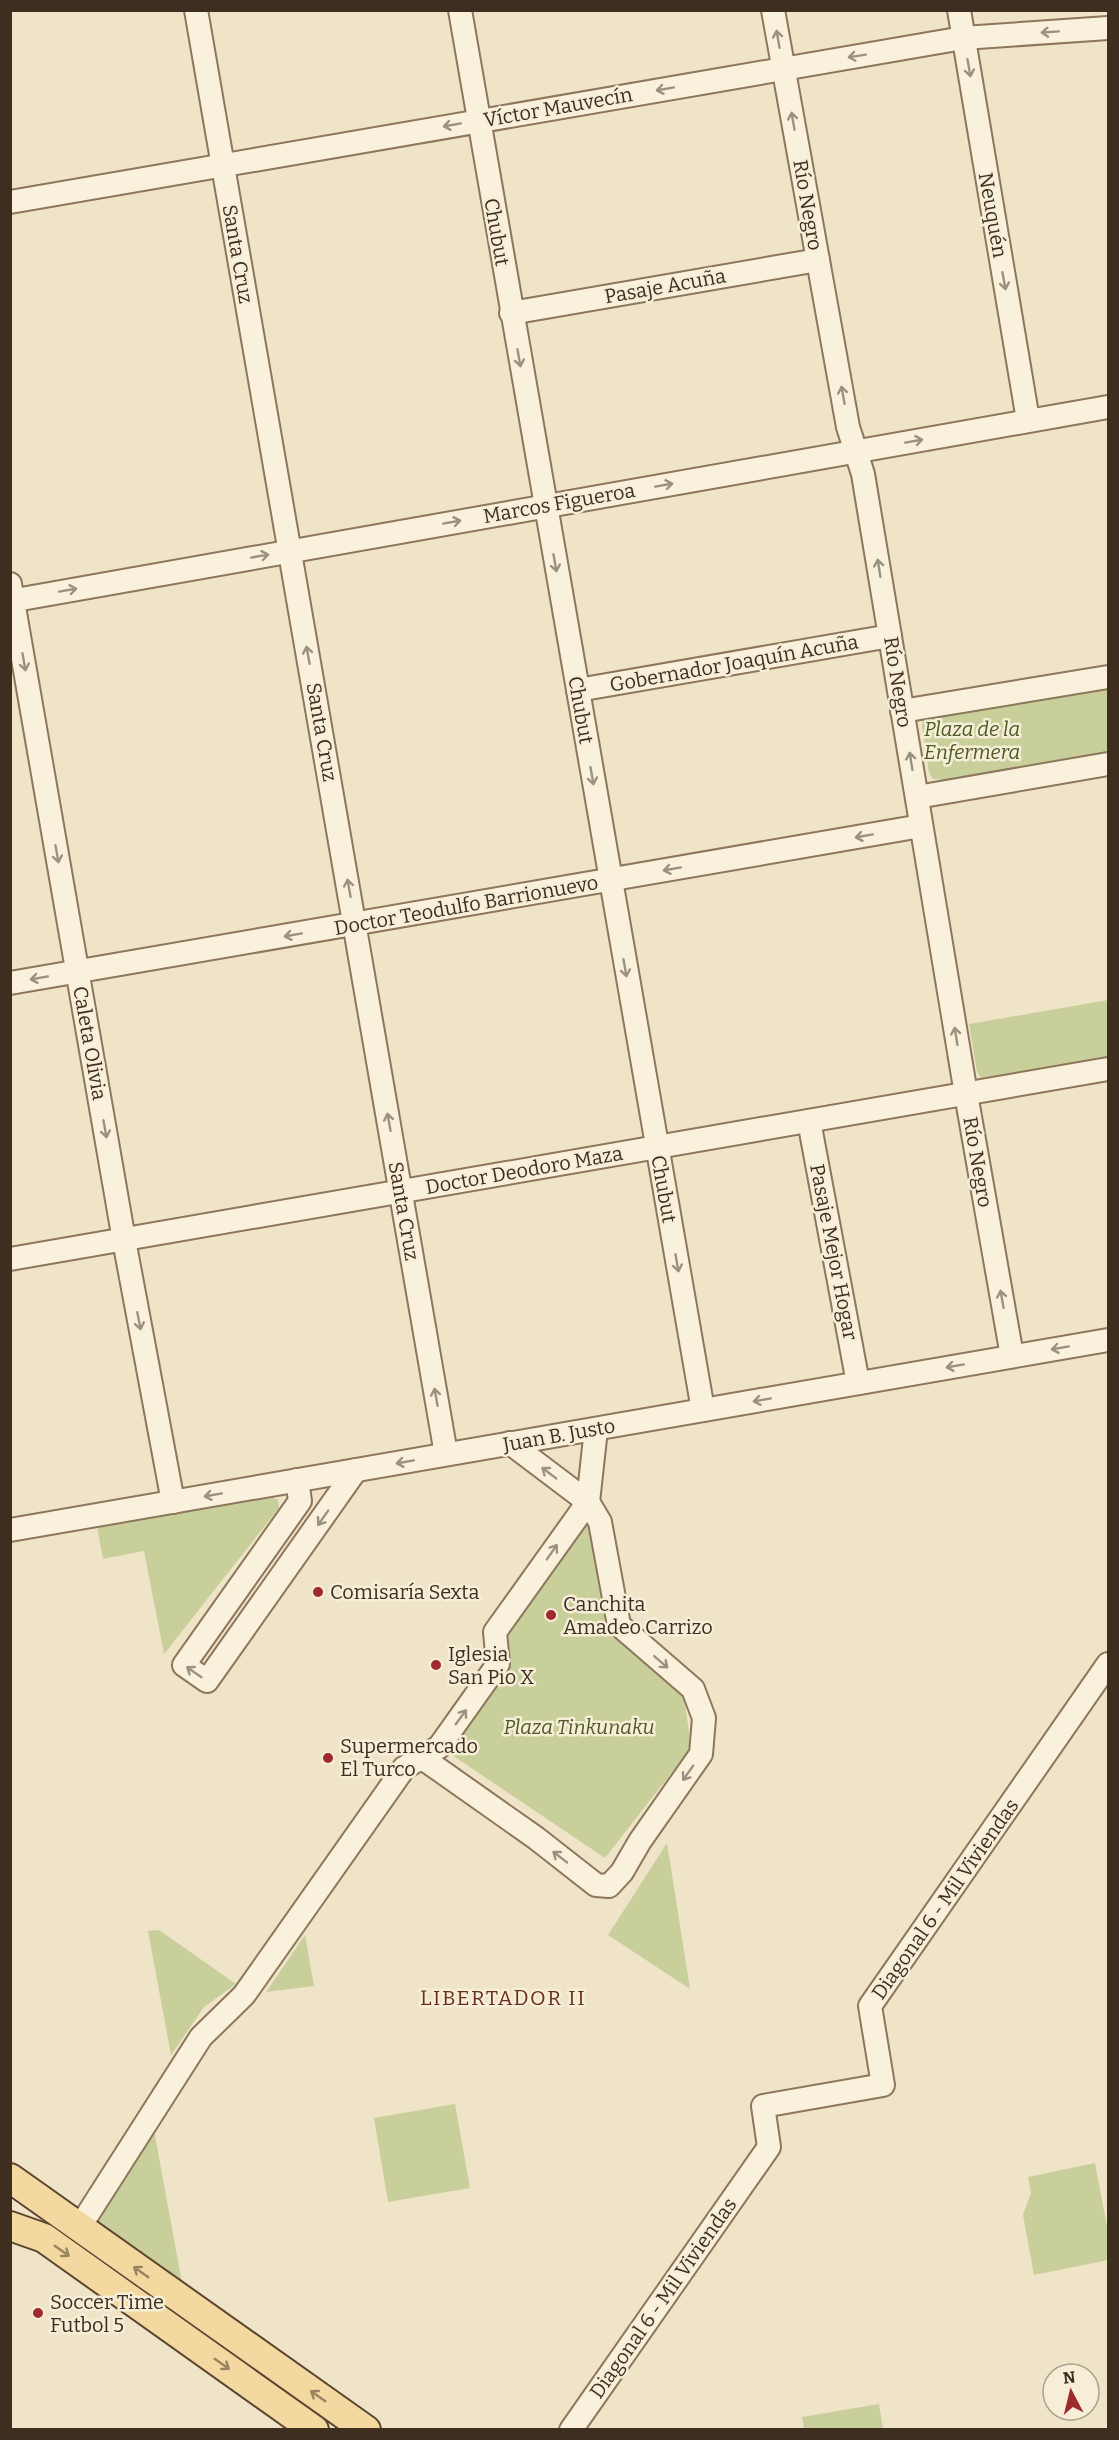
<svg xmlns="http://www.w3.org/2000/svg" width="1119" height="2440" font-family="Bitter,serif">
<style>
.green{fill:#c9cf9b}
.lines{fill:none;stroke-linecap:round;stroke-linejoin:round}
.minor-casing{stroke:#8d765c;stroke-width:26}
.major-casing{stroke:#5b4430;stroke-width:32}
.minor{stroke:#faf1dc;stroke-width:22}
.major{stroke:#f3d9a0;stroke-width:28}
.oneway{stroke:#9c907e}
.oneway2{stroke:#988460}
.poi-dot{fill:#9e2a2b;stroke:#f7eed8;stroke-width:2}
.labels{text-anchor:middle;stroke-width:5;stroke-linejoin:round;paint-order:stroke}
.street-label{font-size:20px;fill:#3d2e20;stroke:#f7eed8}
.park-label{font-size:20px;font-style:italic;fill:#4d5a26;stroke:#f7eed8}
.poi-label{font-size:20px;fill:#3d2e20;stroke:#f7eed8;text-anchor:start}
.neighbourhood-label{font-size:21px;letter-spacing:1.5px;fill:#6b2e1e;stroke:#f7eed8}
</style>
<rect width="100%" height="100%" fill="#f0e4c8"/>
<!-- green -->
<g class="green">
<polygon points="1108,684 1108,753 943,780 933,779 929,773 922,726 923,719 929,714"/>
<polygon points="1108,1000 1108,1057 989,1078 981,1078 977,1072 969,1024"/>
<polygon points="269,1495 278,1500 279,1508 164,1654 144,1551 103,1559 97,1526"/>
<polygon points="583,1522 593,1526 613,1632 684,1695 691,1748 605,1858 446,1751 506,1667 507,1633"/>
<polygon points="667,1843 690,1989 608,1935"/>
<polygon points="159,1930 236,1984 204,2007 171,2055 148,1931"/>
<polygon points="305,1935 314,1986 266,1992"/>
<polygon points="455,2104 470,2188 388,2202 374,2118"/>
<polygon points="154,2130 182,2283 99,2227 98,2214"/>
<polygon points="1095,2163 1108,2232 1108,2260 1034,2275 1023,2215 1031,2193 1028,2177"/>
<polygon points="879,2404 883,2429 804,2429 802,2417"/>
</g>
<g class="lines">
<defs>
<g id="minor">
<polyline points="196,10 446,1454"/>
<polyline points="460,10 703,1410"/>
<polyline points="773,10 848,427 863,474 966,1094 1012,1356"/>
<polyline points="959,10 1028,420"/>
<polyline points="10,202 963,38 1108,28"/>
<polyline points="511,313 818,260"/>
<polyline points="10,584 124,1240 173,1502"/>
<polyline points="10,601 1108,407"/>
<polyline points="578,690 890,636"/>
<polyline points="902,711 1108,677"/>
<polyline points="917,797 1108,764"/>
<polyline points="10,983 921,826"/>
<polyline points="809,1121 858,1383"/>
<polyline points="10,1259 1108,1069"/>
<polyline points="297,1480 300,1501 184,1665 207,1681 356,1470"/>
<polyline points="10,1530 1108,1340"/>
<polyline points="421,1757 536,1838 596,1885 609,1886 622,1872 640,1841 701,1754 704,1718 693,1689 619,1625 600,1522 588,1502 510,1443"/>
<polyline points="79,2228 201,2037 244,1995 404,1768 439,1747 498,1664 495,1632 588,1502 596,1429"/>
<polyline points="571,2430 769,2147 763,2106 883,2085 870,2006 1108,1664"/>
</g>
<g id="major">
<polyline points="10,2178 366,2430"/>
<polyline points="10,2226 44,2238 314,2430"/>
</g>
</defs>
<!-- minor casing -->
<use href="#minor" class="minor-casing"/>
<!-- major casing -->
<use href="#major" class="major-casing"/>
<!-- minor -->
<use href="#minor" class="minor"/>
<!-- major -->
<use href="#major" class="major"/>
</g>
<!-- one-way arrows -->
<defs><path id="oneway-shaft" d="M-6 0H5M1.5-3L5.5 0L1.5 3" fill="none" stroke-width="1.6" stroke-linecap="round" stroke-linejoin="round" transform="scale(1.5)"/></defs>
<g class="oneway">
<use href="#oneway-shaft" transform="translate(1050 32) rotate(176)"/>
<use href="#oneway-shaft" transform="translate(778 39) rotate(-100)"/>
<use href="#oneway-shaft" transform="translate(857 56) rotate(171)"/>
<use href="#oneway-shaft" transform="translate(969 68) rotate(80)"/>
<use href="#oneway-shaft" transform="translate(665 89) rotate(170)"/>
<use href="#oneway-shaft" transform="translate(793 121) rotate(-100)"/>
<use href="#oneway-shaft" transform="translate(452 125) rotate(170)"/>
<use href="#oneway-shaft" transform="translate(1004 281) rotate(80)"/>
<use href="#oneway-shaft" transform="translate(519 358) rotate(80)"/>
<use href="#oneway-shaft" transform="translate(843 395) rotate(-100)"/>
<use href="#oneway-shaft" transform="translate(914 441) rotate(-10)"/>
<use href="#oneway-shaft" transform="translate(664 485) rotate(-10)"/>
<use href="#oneway-shaft" transform="translate(452 522) rotate(-10)"/>
<use href="#oneway-shaft" transform="translate(260 556) rotate(-10)"/>
<use href="#oneway-shaft" transform="translate(555 563) rotate(80)"/>
<use href="#oneway-shaft" transform="translate(879 568) rotate(-99)"/>
<use href="#oneway-shaft" transform="translate(68 590) rotate(-10)"/>
<use href="#oneway-shaft" transform="translate(308 655) rotate(-100)"/>
<use href="#oneway-shaft" transform="translate(24 662) rotate(80)"/>
<use href="#oneway-shaft" transform="translate(911 761) rotate(-99)"/>
<use href="#oneway-shaft" transform="translate(592 776) rotate(80)"/>
<use href="#oneway-shaft" transform="translate(864 836) rotate(170)"/>
<use href="#oneway-shaft" transform="translate(57 854) rotate(80)"/>
<use href="#oneway-shaft" transform="translate(672 869) rotate(170)"/>
<use href="#oneway-shaft" transform="translate(349 888) rotate(-100)"/>
<use href="#oneway-shaft" transform="translate(293 935) rotate(170)"/>
<use href="#oneway-shaft" transform="translate(625 968) rotate(80)"/>
<use href="#oneway-shaft" transform="translate(39 978) rotate(170)"/>
<use href="#oneway-shaft" transform="translate(956 1036) rotate(-99)"/>
<use href="#oneway-shaft" transform="translate(389 1122) rotate(-100)"/>
<use href="#oneway-shaft" transform="translate(105 1129) rotate(80)"/>
<use href="#oneway-shaft" transform="translate(677 1263) rotate(80)"/>
<use href="#oneway-shaft" transform="translate(1002 1299) rotate(-100)"/>
<use href="#oneway-shaft" transform="translate(139 1321) rotate(79)"/>
<use href="#oneway-shaft" transform="translate(1060 1348) rotate(170)"/>
<use href="#oneway-shaft" transform="translate(955 1366) rotate(170)"/>
<use href="#oneway-shaft" transform="translate(436 1397) rotate(-100)"/>
<use href="#oneway-shaft" transform="translate(762 1400) rotate(170)"/>
<use href="#oneway-shaft" transform="translate(405 1462) rotate(170)"/>
<use href="#oneway-shaft" transform="translate(549 1473) rotate(-143)"/>
<use href="#oneway-shaft" transform="translate(213 1495) rotate(170)"/>
<use href="#oneway-shaft" transform="translate(323 1518) rotate(125)"/>
<use href="#oneway-shaft" transform="translate(552 1552) rotate(-55)"/>
<use href="#oneway-shaft" transform="translate(661 1662) rotate(41)"/>
<use href="#oneway-shaft" transform="translate(194 1672) rotate(-145)"/>
<use href="#oneway-shaft" transform="translate(461 1717) rotate(-54)"/>
<use href="#oneway-shaft" transform="translate(688 1773) rotate(125)"/>
<use href="#oneway-shaft" transform="translate(560 1857) rotate(-142)"/>
</g>
<g class="oneway2">
<use href="#oneway-shaft" transform="translate(62 2251) rotate(35)"/>
<use href="#oneway-shaft" transform="translate(141 2272) rotate(-145)"/>
<use href="#oneway-shaft" transform="translate(222 2364) rotate(35)"/>
<use href="#oneway-shaft" transform="translate(318 2396) rotate(-145)"/>
</g>
<!-- markers -->
<g class="poi-dot">
<circle cx="318" cy="1592" r="6"/>
<circle cx="551" cy="1615" r="6"/>
<circle cx="436" cy="1665" r="6"/>
<circle cx="328" cy="1758" r="6"/>
<circle cx="38" cy="2313" r="6"/>
</g>
<g class="labels">
<!-- street labels -->
<g class="street-label">
<text transform="translate(558 107) rotate(-10)" y="7">Víctor Mauvecín</text>
<text transform="translate(808 205) rotate(80)" y="7">Río Negro</text>
<text transform="translate(993 215) rotate(80)" y="7">Neuquén</text>
<text transform="translate(497 232) rotate(80)" y="7">Chubut</text>
<text transform="translate(238 254) rotate(80)" y="7">Santa Cruz</text>
<text transform="translate(665 286) rotate(-10)" y="7">Pasaje Acuña</text>
<text transform="translate(559 503) rotate(-10)" y="7">Marcos Figueroa</text>
<text transform="translate(734 663) rotate(-10)" y="7">Gobernador Joaquín Acuña</text>
<text transform="translate(898 682) rotate(81)" y="7">Río Negro</text>
<text transform="translate(581 710) rotate(80)" y="7">Chubut</text>
<text transform="translate(322 732) rotate(80)" y="7">Santa Cruz</text>
<text transform="translate(466 905) rotate(-10)" y="7">Doctor Teodulfo Barrionuevo</text>
<text transform="translate(90 1043) rotate(80)" y="7">Caleta Olivia</text>
<text transform="translate(978 1162) rotate(80)" y="7">Río Negro</text>
<text transform="translate(524 1170) rotate(-10)" y="7">Doctor Deodoro Maza</text>
<text transform="translate(664 1189) rotate(80)" y="7">Chubut</text>
<text transform="translate(404 1211) rotate(80)" y="7">Santa Cruz</text>
<text transform="translate(834 1252) rotate(79)" y="7">Pasaje Mejor Hogar</text>
<text transform="translate(559 1435) rotate(-10)" y="7">Juan B. Justo</text>
<text transform="translate(945 1899) rotate(-55)" y="7">Diagonal 6 - Mil Viviendas</text>
<text transform="translate(663 2298) rotate(-55)" y="7">Diagonal 6 - Mil Viviendas</text>
</g>
<!-- park labels -->
<g class="park-label">
<text x="972" y="736">Plaza de la<tspan x="972" dy="23">Enfermera</tspan></text>
<text x="579" y="1734">Plaza Tinkunaku</text>
</g>
<!-- poi labels -->
<g class="poi-label">
<text x="330" y="1599">Comisaría Sexta</text>
<text x="563" y="1611">Canchita<tspan x="563" dy="23">Amadeo Carrizo</tspan></text>
<text x="448" y="1661">Iglesia<tspan x="448" dy="23">San Pio X</tspan></text>
<text x="340" y="1753">Supermercado<tspan x="340" dy="23">El Turco</tspan></text>
<text x="50" y="2309">Soccer Time<tspan x="50" dy="23">Futbol 5</tspan></text>
</g>
<!-- neighbourhood labels -->
<g class="neighbourhood-label">
<text x="503" y="2005">LIBERTADOR II</text>
</g>
</g>
<!-- border -->
<rect width="1119" height="2440" fill="none" stroke="#3d2e20" stroke-width="24"/>
<!-- north arrow -->
<g transform="translate(1071 2392) rotate(353)"><circle r="28" fill="#f7eed8" stroke="#ada18e" stroke-width="1.5"/>
<path d="M0-4.5L10 22L0 15L-10 22Z" fill="#9e2a2b"/>
<text y="-9" font-size="16" font-weight="bold" text-anchor="middle" fill="#3d2e20">N</text>
</g>
</svg>
